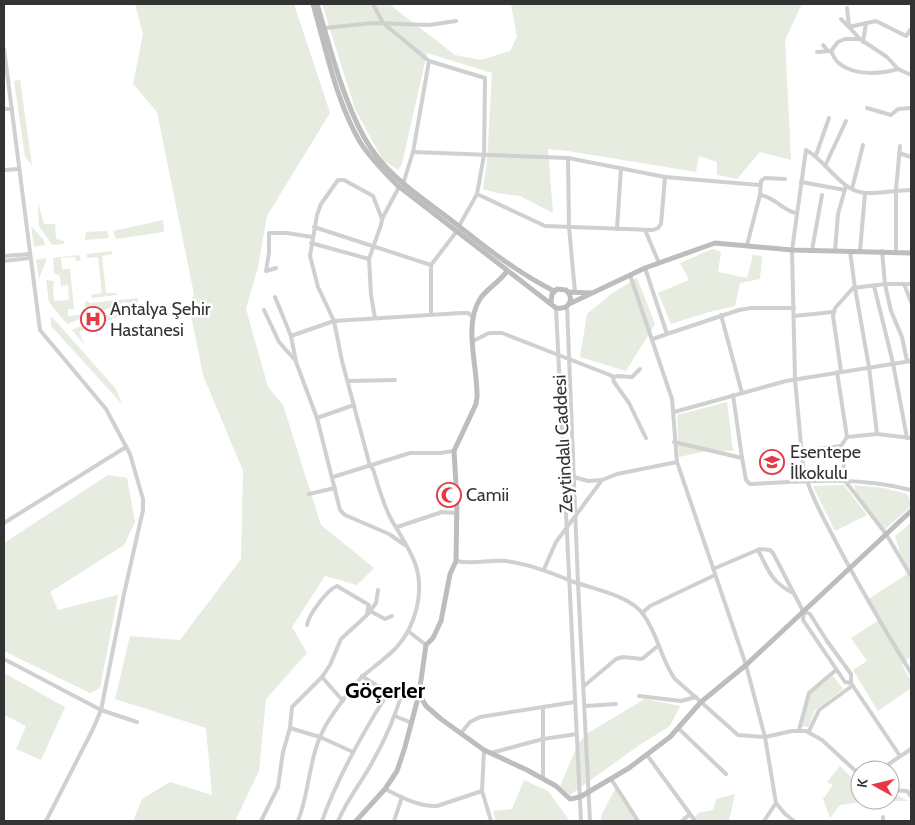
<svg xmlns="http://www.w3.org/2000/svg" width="915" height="825" font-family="Cabin,sans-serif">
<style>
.green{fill:#e6ecdf}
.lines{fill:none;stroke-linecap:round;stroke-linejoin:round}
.street{stroke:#d0d0d0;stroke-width:4}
.secondary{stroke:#bdbdbd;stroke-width:5}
.labels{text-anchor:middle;stroke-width:5;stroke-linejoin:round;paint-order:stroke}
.poi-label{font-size:18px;fill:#333;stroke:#fff;text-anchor:start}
.street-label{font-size:18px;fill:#333;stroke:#fff}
.district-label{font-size:22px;font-weight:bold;fill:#000;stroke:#fff}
</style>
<rect width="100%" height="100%" fill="#fff"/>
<!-- green -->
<g class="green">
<polygon points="135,4 294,4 330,113 267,216 258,267 246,309 268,387 283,405 321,525 374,568 357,585 325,576 292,627 307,653 266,699 259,771 235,821 180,821 179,820 178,821 133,821 142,799 170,782 212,795 206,728 115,699 130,636 180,640 241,559 243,471 203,375 189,305 194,294 157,112 133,84 143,34"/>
<polygon points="322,4 389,4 455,55 481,60 510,51 517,37 511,4 802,4 785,40 791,160 760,152 737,179 717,175 717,162 699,156 696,172 568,151 548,149 553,213 520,196 497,193 483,189 487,161 492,73 427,53 402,164 398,170 383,160 355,109"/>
<polygon points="20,80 32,165 25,157 14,81"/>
<polygon points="38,202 44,224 55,224 56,239 64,241 64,244 52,245 39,226"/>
<polygon points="163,220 164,232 116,239 113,231"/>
<polygon points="31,226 43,239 45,245 34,247"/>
<polygon points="107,231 109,238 85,240 86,232"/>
<polygon points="712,249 721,252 718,272 747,278 753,255 762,256 760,279 740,283 735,306 709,312 671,324 658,293 689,280 680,263"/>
<polygon points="112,251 112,254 102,256 106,293 117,293 117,295 92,298 91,295 102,293 98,257 87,258 87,254"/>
<polygon points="79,255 81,260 76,261 75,257 61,258 62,269 70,269 74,309 68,309 68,316 86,314 85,302 87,301 90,303 138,298 137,310 133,304 125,302 67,324 49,302 46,280 54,281 53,287 54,301 69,300 68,285 61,286 60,276 54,273 53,258"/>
<polygon points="46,258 46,261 39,279 36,260"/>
<polygon points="637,278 655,324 626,371 580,357 587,314 611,294"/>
<polygon points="128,306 130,311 87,330 85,329 79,332 85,345 72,330"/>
<polygon points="51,317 52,317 116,389 122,404 51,326"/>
<polygon points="727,402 733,451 707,451 679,457 677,415"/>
<polygon points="108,475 127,478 135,522 124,545 50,592 58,610 118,595 100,688 90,693 4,651 4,543"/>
<polygon points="844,485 867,515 835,531 813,486"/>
<polygon points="854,485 884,488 907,494 911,502 911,506 884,530 856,492"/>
<polygon points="911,523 911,656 902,665 911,681 911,688 878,711 853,670 867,661 851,638 879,620 867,600 907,574 895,536"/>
<polygon points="6,674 65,707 41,760 16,749 26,726 4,715 4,678"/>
<polygon points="833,676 843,689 815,710 808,727 801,726 810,695 813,691"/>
<polygon points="645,699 680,706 670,726 638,746 570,795 560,786 578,744 588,733"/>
<polygon points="840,766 856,782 860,782 860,800 890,800 890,793 899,796 908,801 871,801 840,805 830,818 823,799 833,785 827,782"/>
<polygon points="524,780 548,791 570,821 496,821 493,811 512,809"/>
<polygon points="615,789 637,821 601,821 601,816"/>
<polygon points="735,794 729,821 692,821 698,813 713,810 716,799"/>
</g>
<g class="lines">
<!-- street -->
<g class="street">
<polyline points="373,4 383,23 429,61 413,152 403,184"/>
<polyline points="847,8 849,27 860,39"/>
<polyline points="841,19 849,27 876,21 906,36 911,29"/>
<polyline points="325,28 373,23 429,25 456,21"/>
<polyline points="863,42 866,23"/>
<polyline points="823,45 828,51"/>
<polyline points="4,49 40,330 106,409 130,454 143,499 143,510 124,594 101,710 93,729 46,821"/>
<polyline points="817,52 831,51"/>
<polyline points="429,61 485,78 484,155 477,194"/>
<path d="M898,69c-17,5 -43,7 -58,-5 -5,-3 -7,-9 -9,-13l7,-9 7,-3h15l27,18 11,12 13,6"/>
<polyline points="867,108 891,115 898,109 911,108"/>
<polyline points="4,109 12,109"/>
<polyline points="413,152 568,158 665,177 759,185"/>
<polyline points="899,153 911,157"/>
<polyline points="816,155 829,118"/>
<polyline points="568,158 569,227 575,292"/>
<polyline points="825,166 846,121"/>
<polyline points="4,170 19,169"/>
<polyline points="801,182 845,190"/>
<polyline points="852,189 863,145"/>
<path d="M911,190c-14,0 -33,4 -46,3 -26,-3 -38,-32 -59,-43l-14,100 3,129 8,88c7,28 21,52 34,77 23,44 48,86 74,129"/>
<path d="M760,195c15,2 22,15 36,18"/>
<polyline points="382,219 399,187"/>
<polyline points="459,226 477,194 545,226 653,230 658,228 661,224 665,177"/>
<polyline points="314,227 431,265"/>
<polyline points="617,229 621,168"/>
<polyline points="645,230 659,263"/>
<polyline points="311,243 369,259"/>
<polyline points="747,245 760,195 761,181 765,178 785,179"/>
<polyline points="812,250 822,195"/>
<polyline points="835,251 838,214 846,186"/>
<polyline points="850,251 855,288 869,367 877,434 911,438"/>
<polyline points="860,251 865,193"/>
<polyline points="882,251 885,284 891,311 902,337 907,361"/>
<polyline points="896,252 896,190 900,146"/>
<polyline points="4,256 30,254"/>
<polyline points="4,261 30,258"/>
<polyline points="276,268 266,271 269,253 269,233 287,233 312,237"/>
<polyline points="645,268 667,334 653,339"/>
<polyline points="630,275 672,399 677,462 746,665 765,737 776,803 785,814 794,821"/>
<polyline points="904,284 911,302"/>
<polyline points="874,286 893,363 907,438"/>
<polyline points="275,297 291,336 296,362 317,418 340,510 345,515 389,534 405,545"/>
<polyline points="567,306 578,583 590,821"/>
<polyline points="556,308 581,821"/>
<polyline points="264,310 279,342 295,360"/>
<polyline points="431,315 431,265 457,231"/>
<polyline points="721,315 742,393"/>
<polyline points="794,316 833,312"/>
<polyline points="667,334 739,310 751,308 794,308"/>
<polyline points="291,336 334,321 461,313 468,313 474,318"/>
<polyline points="473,341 489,333 502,333 610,375 613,377 614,382 629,403 646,438"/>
<polyline points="841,371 833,316 835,308 853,288 885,284 911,284"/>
<polyline points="837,372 847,437 841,446"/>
<polyline points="613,377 617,376 632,377 640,369"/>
<polyline points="348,381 395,380"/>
<polyline points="733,395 742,458"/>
<polyline points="674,412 786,381 911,361"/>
<polyline points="317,418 354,405"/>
<polyline points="847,437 877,434"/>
<path d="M674,442l68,16 4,22 4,4c53,-3 109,-8 161,6"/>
<polyline points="802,451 841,446 846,482 886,534 911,576"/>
<polyline points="333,477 410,453 440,453 454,451"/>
<polyline points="574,477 588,481 602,480"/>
<polyline points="309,494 335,488"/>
<polyline points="4,523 126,447"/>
<polyline points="397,527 442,512 457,513"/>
<path d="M758,550c11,21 13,32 35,43"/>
<path d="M456,561c19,4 33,-2 50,0 23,3 44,11 65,20 22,8 58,14 72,33 15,20 18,46 32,65l63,56 27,2 27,-6h14l16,9 38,35"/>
<polyline points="544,569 556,542 602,480 617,474 677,462"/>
<polyline points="713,569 760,549 770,550 773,553 803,611 810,614 827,641 851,674 851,683"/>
<polyline points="370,611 385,619 392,616"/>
<polyline points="642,613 650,606 715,575"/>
<polyline points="804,613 803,620 845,682 851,683 900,756"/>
<path d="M307,625c2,-11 20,-35 30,-39l32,19 -2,8"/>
<polyline points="408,631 426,645"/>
<polyline points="4,659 101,710 137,722"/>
<polyline points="362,676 388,693 419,694"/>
<polyline points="322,677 343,701"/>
<polyline points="584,686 616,659 623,657 642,659 659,645"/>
<polyline points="639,696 681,701 696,697"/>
<polyline points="585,706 616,704"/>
<polyline points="395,716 412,723"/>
<polyline points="290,728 320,737 353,752"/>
<polyline points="678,728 726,774"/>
<polyline points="799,730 809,693 836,670"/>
<polyline points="809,731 819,710 852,686"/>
<polyline points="461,733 470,722 480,717 575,702"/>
<polyline points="484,750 482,791 491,821"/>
<polyline points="491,753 543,739 577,734"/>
<polyline points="647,755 690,814 682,821"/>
<polyline points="880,770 911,749"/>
<polyline points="543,779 543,708"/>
<polyline points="611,779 638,821"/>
<path d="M385,789c16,8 34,18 52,17l45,-15"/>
<polyline points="890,790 907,791 911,796"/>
<polyline points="690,814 695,821"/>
<polyline points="261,821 278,787 283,752 290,728 292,707 322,677 330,665 341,639 367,615 376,603 378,590"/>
<path d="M298,821c13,-33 10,-69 31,-101 10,-15 22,-33 35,-45 11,-9 22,-17 32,-27 20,-22 29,-57 19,-85 -6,-16 -16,-30 -24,-44 -8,-15 -13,-34 -18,-50l-3,-3 -28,-105 -8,-40 -16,-34 -8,-31 7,-41 4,-11 17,-24h6l29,16 9,23 -1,6 -12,34 2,36 4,23"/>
<path d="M322,821c16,-45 40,-87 66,-128"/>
<path d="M338,821c7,-16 14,-26 23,-40 18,-28 32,-57 41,-88"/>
<polyline points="394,821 402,797"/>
<polyline points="764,821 776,803"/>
<polyline points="883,821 883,817"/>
</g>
<!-- secondary -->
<g class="secondary">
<path d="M313,4c13,45 23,97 47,138 10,16 24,30 37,43l159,123c13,2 19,-9 10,-18l-9,-1 -5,5 -1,9"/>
<path d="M317,4c13,43 25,93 47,133 20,37 54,58 87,83 33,26 65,52 103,71"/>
<polyline points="568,292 591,293"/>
<polyline points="569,304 645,268 715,243 792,250 911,253"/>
<polyline points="419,694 426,706 441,719 484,750 527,770 556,786 570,799 580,797 629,768 670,737 701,702 746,665 911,511"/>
<path d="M356,821l29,-32 12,-18 8,-24 14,-53 7,-49 7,-7 8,-17 9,-47 6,-13 1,-61 -3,-49 22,-47 1,-7c1,-29 -14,-72 3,-98 7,-11 19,-16 27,-28"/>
</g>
</g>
<!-- icons -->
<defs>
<symbol id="hospital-ring" viewBox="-11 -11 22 22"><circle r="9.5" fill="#fff" stroke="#e63946" stroke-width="1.5"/><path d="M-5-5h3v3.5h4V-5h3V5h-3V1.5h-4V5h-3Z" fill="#e63946"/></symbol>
<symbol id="school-ring" viewBox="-11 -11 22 22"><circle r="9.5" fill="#fff" stroke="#e63946" stroke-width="1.5"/><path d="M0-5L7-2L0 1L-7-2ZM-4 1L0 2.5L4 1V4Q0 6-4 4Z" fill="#e63946"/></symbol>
<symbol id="mosque-ring" viewBox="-11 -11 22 22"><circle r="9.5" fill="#fff" stroke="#e63946" stroke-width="1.5"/><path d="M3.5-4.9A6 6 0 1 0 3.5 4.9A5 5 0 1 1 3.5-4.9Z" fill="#e63946"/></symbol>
</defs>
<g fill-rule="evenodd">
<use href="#hospital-ring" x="79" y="305" width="28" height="28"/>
<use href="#school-ring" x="758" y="448" width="28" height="28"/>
<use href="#mosque-ring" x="435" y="481" width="28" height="28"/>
</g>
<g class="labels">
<!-- poi labels -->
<g class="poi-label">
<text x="110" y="315">Antalya Şehir<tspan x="110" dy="21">Hastanesi</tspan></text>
<text x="790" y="458">Esentepe<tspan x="790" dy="21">İlkokulu</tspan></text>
<text x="466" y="501">Camii</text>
</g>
<!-- street labels -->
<g class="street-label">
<text transform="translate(563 444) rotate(-93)" y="6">Zeytindalı Caddesi</text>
</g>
<!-- district labels -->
<g class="district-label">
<text x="385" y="698">Göçerler</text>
</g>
</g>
<!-- border -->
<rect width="915" height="825" fill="none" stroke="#333333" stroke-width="10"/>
<!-- north arrow -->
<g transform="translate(875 785) rotate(278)"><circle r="24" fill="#ffffff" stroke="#adadad"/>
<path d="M0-4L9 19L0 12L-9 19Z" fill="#e63946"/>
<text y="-8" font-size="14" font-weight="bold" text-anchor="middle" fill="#333333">K</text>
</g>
</svg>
